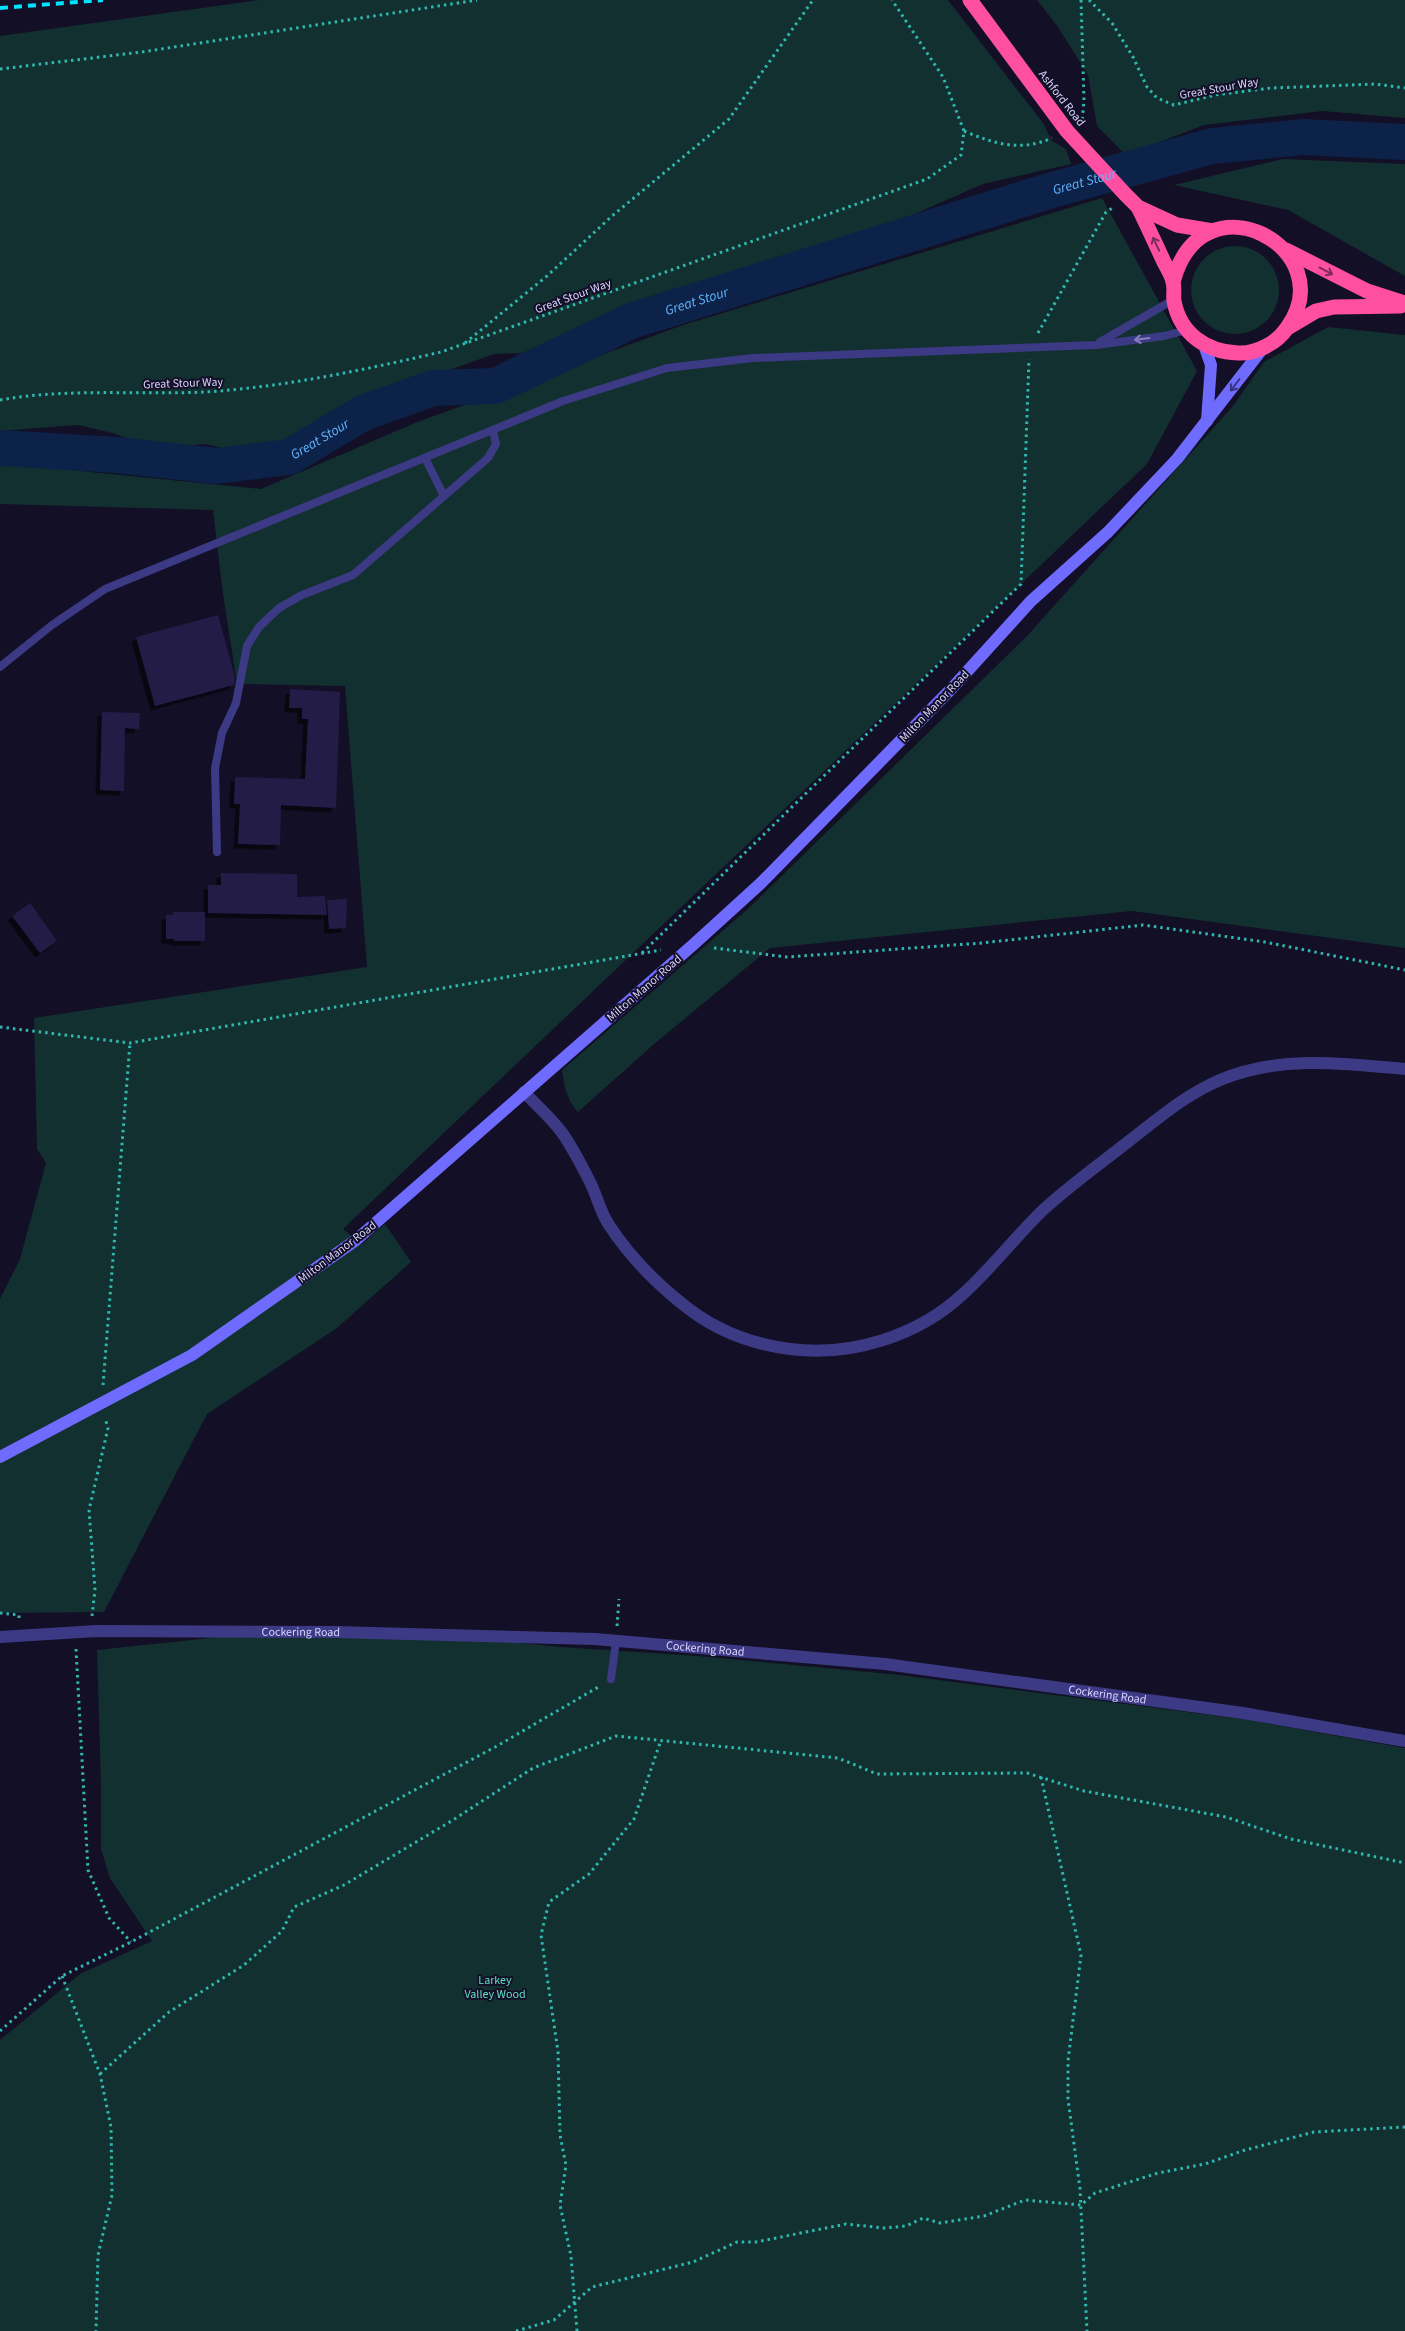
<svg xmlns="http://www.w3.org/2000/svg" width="1405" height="2331" font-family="'Source Sans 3',sans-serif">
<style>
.green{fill:#12302f}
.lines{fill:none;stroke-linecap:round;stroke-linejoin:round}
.river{stroke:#0c2248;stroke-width:36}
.building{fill:#241b47;filter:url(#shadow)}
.path{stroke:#2fb8b0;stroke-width:3;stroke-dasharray:2.5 4;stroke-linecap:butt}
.lane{stroke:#3d3a85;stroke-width:8}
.street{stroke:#3d3a85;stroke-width:12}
.secondary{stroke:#6f6bff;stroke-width:12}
.highway{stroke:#ff4fa3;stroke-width:15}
.rail{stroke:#00e5ff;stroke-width:4;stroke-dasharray:8 6;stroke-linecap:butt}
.oneway{stroke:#7d2c5e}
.oneway2{stroke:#837fbc}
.oneway3{stroke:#38347d}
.labels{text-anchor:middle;stroke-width:4;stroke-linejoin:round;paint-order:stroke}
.street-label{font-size:12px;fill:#d9d4ff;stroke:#130f26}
.park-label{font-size:12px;fill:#5fe0c0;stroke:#130f26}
.water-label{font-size:14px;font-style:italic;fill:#62b6ff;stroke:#130f26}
</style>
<defs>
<filter id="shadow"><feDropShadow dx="-4.5" dy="4.5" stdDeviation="0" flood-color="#0009"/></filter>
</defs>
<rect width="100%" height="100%" fill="#130f26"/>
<!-- green -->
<g class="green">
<polygon points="260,0 948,0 1043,123 1052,141 1066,149 1071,164 983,184 894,223 729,281 625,314 550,342 528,353 494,354 374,397 323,421 296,439 248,454 205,444 158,448 112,433 78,425 0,431 0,36"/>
<polygon points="1037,0 1405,0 1405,118 1322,111 1204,125 1126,155 1097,126 1088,75 1058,27"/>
<polygon points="1283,159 1405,164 1405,276 1288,210 1174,185"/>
<polygon points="1102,198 1197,371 1147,464 343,1229 362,1244 385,1224 411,1262 337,1328 207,1414 104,1612 0,1613 0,1299 20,1259 46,1163 37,1149 34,1018 367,967 345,686 237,684 223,594 213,510 0,504 0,463 261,489 415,423 683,325"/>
<circle cx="1235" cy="290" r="44"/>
<path d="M1328,327l77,8v613l-273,-37 -362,37 -117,97 -75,67c-11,-11 -14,-27 -16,-42l187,-162 278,-272 206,-230 31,-44z"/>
<polygon points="247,1634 428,1634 561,1647 698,1656 900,1675 1242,1719 1405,1748 1405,2331 0,2331 0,2040 80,1974 152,1941 110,1878 101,1849 101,1784 97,1650"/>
</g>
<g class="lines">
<!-- river -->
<path class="river" id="s1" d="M0,448l116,7 101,11 72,-9 74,-44 70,-25 62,-2 136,-65 421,-131 160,-44 91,-9 102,5"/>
</g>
<!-- building -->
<g class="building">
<polygon points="218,615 235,677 234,685 155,706 136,637"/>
<polygon points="290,689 340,692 336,808 281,805 280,845 238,844 240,804 234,804 235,777 305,779 308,719 302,719 302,708 289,708"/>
<polygon points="102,712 140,713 139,729 125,728 124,791 100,790"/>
<polygon points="221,873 297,874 297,897 325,896 327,915 208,913 208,885 221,885"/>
<polygon points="347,899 346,928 329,929 327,900"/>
<polygon points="30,903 57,941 40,953 12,916"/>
<polygon points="173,912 205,912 205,941 174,941 174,939 166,939 166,915 173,915"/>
</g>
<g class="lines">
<!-- path -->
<g class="path">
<polyline points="1081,0 1084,100 1082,123"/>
<polyline points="1089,0 1112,23 1133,57 1147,87 1157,98 1174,105 1215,95 1271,88 1375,84 1405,88"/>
<polyline points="0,69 142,52 477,0"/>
<path d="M964,131c31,13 56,21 88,7"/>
<polyline points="1038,333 1106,212 1114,207"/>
<polyline points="465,343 547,276 612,216 729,119 813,0"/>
<path d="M0,400c67,-12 137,-5 205,-8 80,-5 158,-22 236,-40l486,-173 34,-24 3,-24 -21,-54 -51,-77"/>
<polyline points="714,948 787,957 982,943 1143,925 1265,942 1405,970"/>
<polyline points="642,953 1021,584 1029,359"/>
<polyline points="0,1027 130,1043 661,950"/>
<polyline points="103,1385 130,1043"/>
<polyline points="0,1613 19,1615 19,1620"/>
<polyline points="92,1616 95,1590 89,1510 108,1428 105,1418"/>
<polyline points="617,1626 619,1599"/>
<polyline points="76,1649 88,1870 109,1918 131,1942"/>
<polyline points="1041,1777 1081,1955 1068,2061 1068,2099 1080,2189 1087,2331"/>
<polyline points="62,1976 100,2074 111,2127 112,2195 98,2255 96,2331"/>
<polyline points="0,2031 62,1976 131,1942 497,1746 600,1686"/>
<polyline points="100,2074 169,2012 244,1965 282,1931 294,1907 344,1885 453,1820 533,1768 616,1736 838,1758 877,1774 1027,1773 1084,1791 1226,1817 1291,1839 1405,1863"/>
<polyline points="516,2331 554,2320 592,2287 693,2262 737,2242 756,2242 846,2224 884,2228 906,2226 923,2218 940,2223 984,2216 1025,2200 1081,2205 1095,2193 1158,2173 1205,2164 1245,2150 1314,2132 1405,2127"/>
<polyline points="577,2331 571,2256 560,2205 566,2165 560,2135 558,2052 541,1935 549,1902 589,1874 634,1819 661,1740"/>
</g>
<!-- lane -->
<g class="lane">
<polyline points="1100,342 1173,300"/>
<polyline points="425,458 444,496"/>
<polyline points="0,667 52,625 105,589 563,401 667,368 753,358 1096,345 1164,336 1187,330"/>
<polyline points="217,852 215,768 222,733 236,703 247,646 259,627 279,608 302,595 353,575 488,458 496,444 493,431"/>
<polyline points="611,1679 616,1641"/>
</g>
<!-- street -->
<g class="street">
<path d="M524,1092c13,14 31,29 41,45 9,14 17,29 24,43 8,15 11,32 20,45 19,29 45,56 71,77 32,27 70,42 110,47 61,8 128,-13 173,-55 29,-26 52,-57 80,-84 27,-25 57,-46 86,-69 30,-23 56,-46 91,-61 59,-25 123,-17 185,-11"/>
<path id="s2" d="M0,1637l96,-6 239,1 260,7 290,25 358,49 162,28"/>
</g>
<!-- secondary -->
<g class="secondary">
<polyline points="1204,345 1211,365 1207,421"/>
<polyline points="0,1457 192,1355 356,1240 694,944 761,883 953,687 1031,601 1108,532 1177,459 1263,348"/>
</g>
<!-- highway -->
<g class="highway">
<polyline points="970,0 1067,131 1125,194 1138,207 1177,225 1213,231"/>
<path d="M1138,207c9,18 17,36 26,55 3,6 8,13 9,20 2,6 0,13 1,19 6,33 33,51 64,52 18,1 39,-10 49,-25 57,-79 -85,-156 -114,-46"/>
<polyline points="1286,250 1367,291 1405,303"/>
<polyline points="1289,327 1316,311 1334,307 1401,306"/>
</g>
<!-- rail -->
<polyline class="rail" points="0,8 103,0"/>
</g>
<!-- one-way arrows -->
<defs><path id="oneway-shaft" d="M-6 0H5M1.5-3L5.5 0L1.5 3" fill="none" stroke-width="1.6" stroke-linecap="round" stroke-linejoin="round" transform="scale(1.25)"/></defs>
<g class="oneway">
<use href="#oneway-shaft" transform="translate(1156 244) rotate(-115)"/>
<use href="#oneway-shaft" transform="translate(1326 271) rotate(28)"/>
</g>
<use class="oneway2" href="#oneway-shaft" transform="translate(1142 339) rotate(173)"/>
<use class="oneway3" href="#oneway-shaft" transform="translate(1235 385) rotate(127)"/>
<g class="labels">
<!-- street labels -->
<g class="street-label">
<text transform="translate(1219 88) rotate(-10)" y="4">Great Stour Way</text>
<text transform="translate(1062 98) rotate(52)" y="4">Ashford Road</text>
<text transform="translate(573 296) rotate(-20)" y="4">Great Stour Way</text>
<text transform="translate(183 383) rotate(-2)" y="4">Great Stour Way</text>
<text transform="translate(934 706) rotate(-46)" y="4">Milton Manor Road</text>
<text transform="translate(644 988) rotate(-41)" y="4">Milton Manor Road</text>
<text transform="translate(337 1252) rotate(-37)" y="4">Milton Manor Road</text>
<text dy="4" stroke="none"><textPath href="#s2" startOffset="301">Cockering Road</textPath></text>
<text dy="4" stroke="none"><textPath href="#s2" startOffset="706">Cockering Road</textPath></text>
<text dy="4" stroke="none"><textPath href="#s2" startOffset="1111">Cockering Road</textPath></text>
</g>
<!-- park labels -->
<g class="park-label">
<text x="495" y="1984">Larkey<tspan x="495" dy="14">Valley Wood</tspan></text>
</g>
<!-- water labels -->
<g class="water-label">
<text dy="5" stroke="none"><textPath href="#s1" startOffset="1138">Great Stour</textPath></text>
<text dy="5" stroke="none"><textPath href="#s1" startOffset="732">Great Stour</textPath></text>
<text dy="5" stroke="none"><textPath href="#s1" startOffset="326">Great Stour</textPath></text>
</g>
</g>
</svg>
